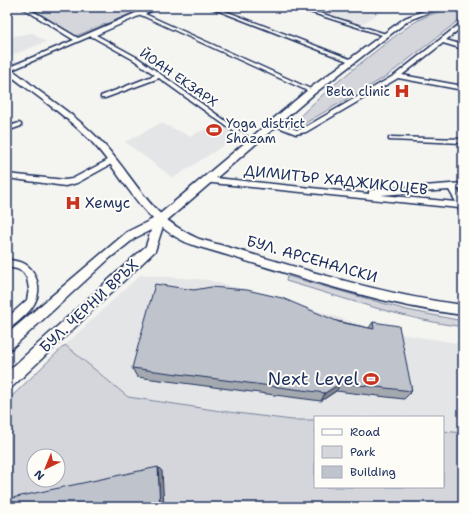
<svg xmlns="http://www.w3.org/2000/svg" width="470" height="514" font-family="'Shantell Sans',sans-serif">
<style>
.built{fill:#e4e5e6}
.green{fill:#d4d6db;stroke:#78829c;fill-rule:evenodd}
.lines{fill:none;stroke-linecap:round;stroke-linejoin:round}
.minor-casing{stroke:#1b2f5e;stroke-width:3}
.tertiary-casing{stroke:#1b2f5e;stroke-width:3}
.secondary-casing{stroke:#1b2f5e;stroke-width:3}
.minor{fill:#fdfcf7;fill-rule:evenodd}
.tertiary{fill:#fdfcf7;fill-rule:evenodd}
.secondary{fill:#fdfcf7;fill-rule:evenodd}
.wall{fill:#a4a8af;stroke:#1b2f5e}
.shaded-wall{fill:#86888f;stroke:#1b2f5e}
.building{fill:#bfc3cc;stroke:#1b2f5e}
.labels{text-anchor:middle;stroke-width:4;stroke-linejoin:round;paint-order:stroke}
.far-street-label{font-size:13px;fill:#1b2f5e;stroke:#fdfcf7}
.far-poi-label{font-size:13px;fill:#1b2f5e;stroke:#fdfcf7;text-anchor:end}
.street-label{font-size:15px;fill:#1b2f5e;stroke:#fdfcf7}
.poi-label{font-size:15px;fill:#1b2f5e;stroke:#fdfcf7;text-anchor:start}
.near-poi-label{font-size:18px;fill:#1b2f5e;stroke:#fdfcf7;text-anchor:end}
</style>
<rect width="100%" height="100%" fill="#f4f4f1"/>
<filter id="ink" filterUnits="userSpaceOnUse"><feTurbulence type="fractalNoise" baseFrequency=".025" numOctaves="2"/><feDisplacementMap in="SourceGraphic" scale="8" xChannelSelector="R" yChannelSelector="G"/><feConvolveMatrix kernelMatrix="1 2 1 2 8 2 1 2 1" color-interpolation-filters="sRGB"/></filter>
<g filter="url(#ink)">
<!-- built -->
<g class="built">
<polygon points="319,7 388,7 362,24 314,10"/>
<polygon points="33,33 46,42 7,57 7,37"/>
<polygon points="221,122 240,135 173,178 125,142 161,123 190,136"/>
<polygon points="140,275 208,280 306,307 376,330 463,344 463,433 443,431 443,417 315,417 315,420 292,420 128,397 65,345"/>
</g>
<!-- green -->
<g class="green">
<polygon points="29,7 148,7 76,36"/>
<path d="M458,7h5v10l-76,59 -87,50 -6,-1c4,-14 103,-92 121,-103 13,-8 29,-11 43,-15z"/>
<path d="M287,276l120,34 56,11v6c-60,-8 -119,-29 -177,-46z"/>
<path d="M65,345l63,52 93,14 71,9h23v67h128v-56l20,2v74h-456v-106zM34,456h24v24h-24z"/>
</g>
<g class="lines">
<defs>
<g id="minor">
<polygon points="21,7 26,7 78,38 138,12 153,7 159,7 145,14 315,91 310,92 141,15 96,35 138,58 255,142 252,144 250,143 159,78 105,98 101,98 101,96 155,75 134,60 91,36 7,72 7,68 74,40"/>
<polygon points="209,7 215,7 355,61 350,62"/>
<polygon points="294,7 301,7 389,35 385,36"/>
<polygon points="461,23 463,23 463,26 446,40 463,45 463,49 443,43 402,75 463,86 463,90 398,78 306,132 296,134 271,124 274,122 297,130 302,129 395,75"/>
<polygon points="19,123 21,124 21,126 7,131 7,127"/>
<polygon points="391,137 463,139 463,143 389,140 389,138"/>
<polygon points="110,159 113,159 117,161 77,183 65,186 7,178 7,174 65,180 72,179"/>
<path d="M206,177l163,17v-3l3,-1 91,-7v6h-6l6,12v11l-3,-1 -1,-3 -256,-26 -1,-2zM449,190l7,12 -75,-7z"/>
<path d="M7,259c6,2 13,2 18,5 5,3 8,7 10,12 8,17 0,31 -13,42 -4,4 -9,8 -15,11v-11l20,-18 2,-11 -2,-11 -4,-6 -6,-3 -10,-2z"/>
</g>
<path id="tertiary" d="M7,68c11,4 23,16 32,23 24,17 49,35 68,57 32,37 44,70 92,91 87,24 174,55 264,66v10c-90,-11 -180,-44 -267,-69 -53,-17 -71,-71 -108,-108 -24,-24 -54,-44 -81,-65z"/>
<polygon id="secondary" points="434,7 443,7 409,20 315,93 164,223 155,251 12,387 7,389 7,372 146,246 151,230 135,238 110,258 12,348 7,350 7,334 127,232 155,218 309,89 405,18"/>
</defs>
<!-- minor casing -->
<use href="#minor" class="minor-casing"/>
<!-- tertiary casing -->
<use href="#tertiary" class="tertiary-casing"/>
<!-- secondary casing -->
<use href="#secondary" class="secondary-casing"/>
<!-- minor -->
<use href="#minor" class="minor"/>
<!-- tertiary -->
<use href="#tertiary" class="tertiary"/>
<!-- secondary -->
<use href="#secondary" class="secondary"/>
</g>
<!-- wall -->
<polygon class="wall" points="194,290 369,328 373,322 412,391 404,399 336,391 321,401 137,377 132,368"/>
<!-- shaded-wall -->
<g class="shaded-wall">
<polygon points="341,383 336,391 321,401 325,393"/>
<polygon points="158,467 162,471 164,507 160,507"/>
</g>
<!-- building -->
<g class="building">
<polygon points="155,284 194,290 211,287 247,290 282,298 339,322 374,329 373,322 399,326 412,391 341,383 325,393 132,368"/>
<polygon points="158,467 160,507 7,507 7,499"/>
</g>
</g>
<!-- icons -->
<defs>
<symbol id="hospital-bare" viewBox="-9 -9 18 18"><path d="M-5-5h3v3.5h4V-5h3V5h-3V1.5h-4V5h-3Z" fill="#c8321e" stroke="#fdfcf7" stroke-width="2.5" paint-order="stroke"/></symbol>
<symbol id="stadium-bare" viewBox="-9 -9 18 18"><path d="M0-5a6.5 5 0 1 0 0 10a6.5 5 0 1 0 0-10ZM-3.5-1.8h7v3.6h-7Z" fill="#c8321e" stroke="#fdfcf7" stroke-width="2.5" paint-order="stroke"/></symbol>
</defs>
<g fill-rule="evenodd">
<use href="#hospital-bare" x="391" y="80" width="22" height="22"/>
<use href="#stadium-bare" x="203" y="119" width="22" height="22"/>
<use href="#hospital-bare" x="62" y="192" width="22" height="22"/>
<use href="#stadium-bare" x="360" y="368" width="22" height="22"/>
</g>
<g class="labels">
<!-- far-street labels -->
<g class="far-street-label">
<text transform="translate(179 77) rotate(35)" y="5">ЙОАН ЕКЗАРХ</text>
</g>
<!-- far-poi labels -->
<g class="far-poi-label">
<text x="390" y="96">Beta clinic</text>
<text x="226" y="128" text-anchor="start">Yoga district<tspan x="226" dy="15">Shazam</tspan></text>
</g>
<!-- street labels -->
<g class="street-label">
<text transform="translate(336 180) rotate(6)" y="5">ДИМИТЪР ХАДЖИКОЦЕВ</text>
<text transform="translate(312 259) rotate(16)" y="5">БУЛ. АРСЕНАЛСКИ</text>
<text transform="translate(89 306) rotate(-43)" y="5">БУЛ. ЧЕРНИ ВРЪХ</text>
</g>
<!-- poi labels -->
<g class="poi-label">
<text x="85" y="208">Хемус</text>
</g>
<!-- near-poi labels -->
<g class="near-poi-label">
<text x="359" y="385">Next Level</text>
</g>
</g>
<!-- margin -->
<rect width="470" height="514" fill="none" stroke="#fdfcf7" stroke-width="24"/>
<rect x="12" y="12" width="446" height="490" fill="none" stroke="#1b2f5e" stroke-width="1.5" filter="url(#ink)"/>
<!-- legend -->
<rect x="314" y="416" width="130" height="72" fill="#fdfcf7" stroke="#a3aaba"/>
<rect x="322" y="429" width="20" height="6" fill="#fdfcf7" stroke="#a3aaba"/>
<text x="350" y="436" font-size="12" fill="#1b2f5e">Road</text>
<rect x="322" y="446" width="20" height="12" fill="#d4d6db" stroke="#a3aaba"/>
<text x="350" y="456" font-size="12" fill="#1b2f5e">Park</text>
<rect x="322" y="466" width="20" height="12" fill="#bfc3cc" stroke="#a3aaba"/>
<text x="350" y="476" font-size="12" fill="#1b2f5e">Building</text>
<!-- north arrow -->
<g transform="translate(46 468) rotate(223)"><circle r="19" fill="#fdfcf7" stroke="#a3aaba"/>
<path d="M0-3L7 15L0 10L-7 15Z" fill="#c8321e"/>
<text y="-6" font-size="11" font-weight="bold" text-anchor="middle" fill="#1b2f5e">N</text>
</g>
</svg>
